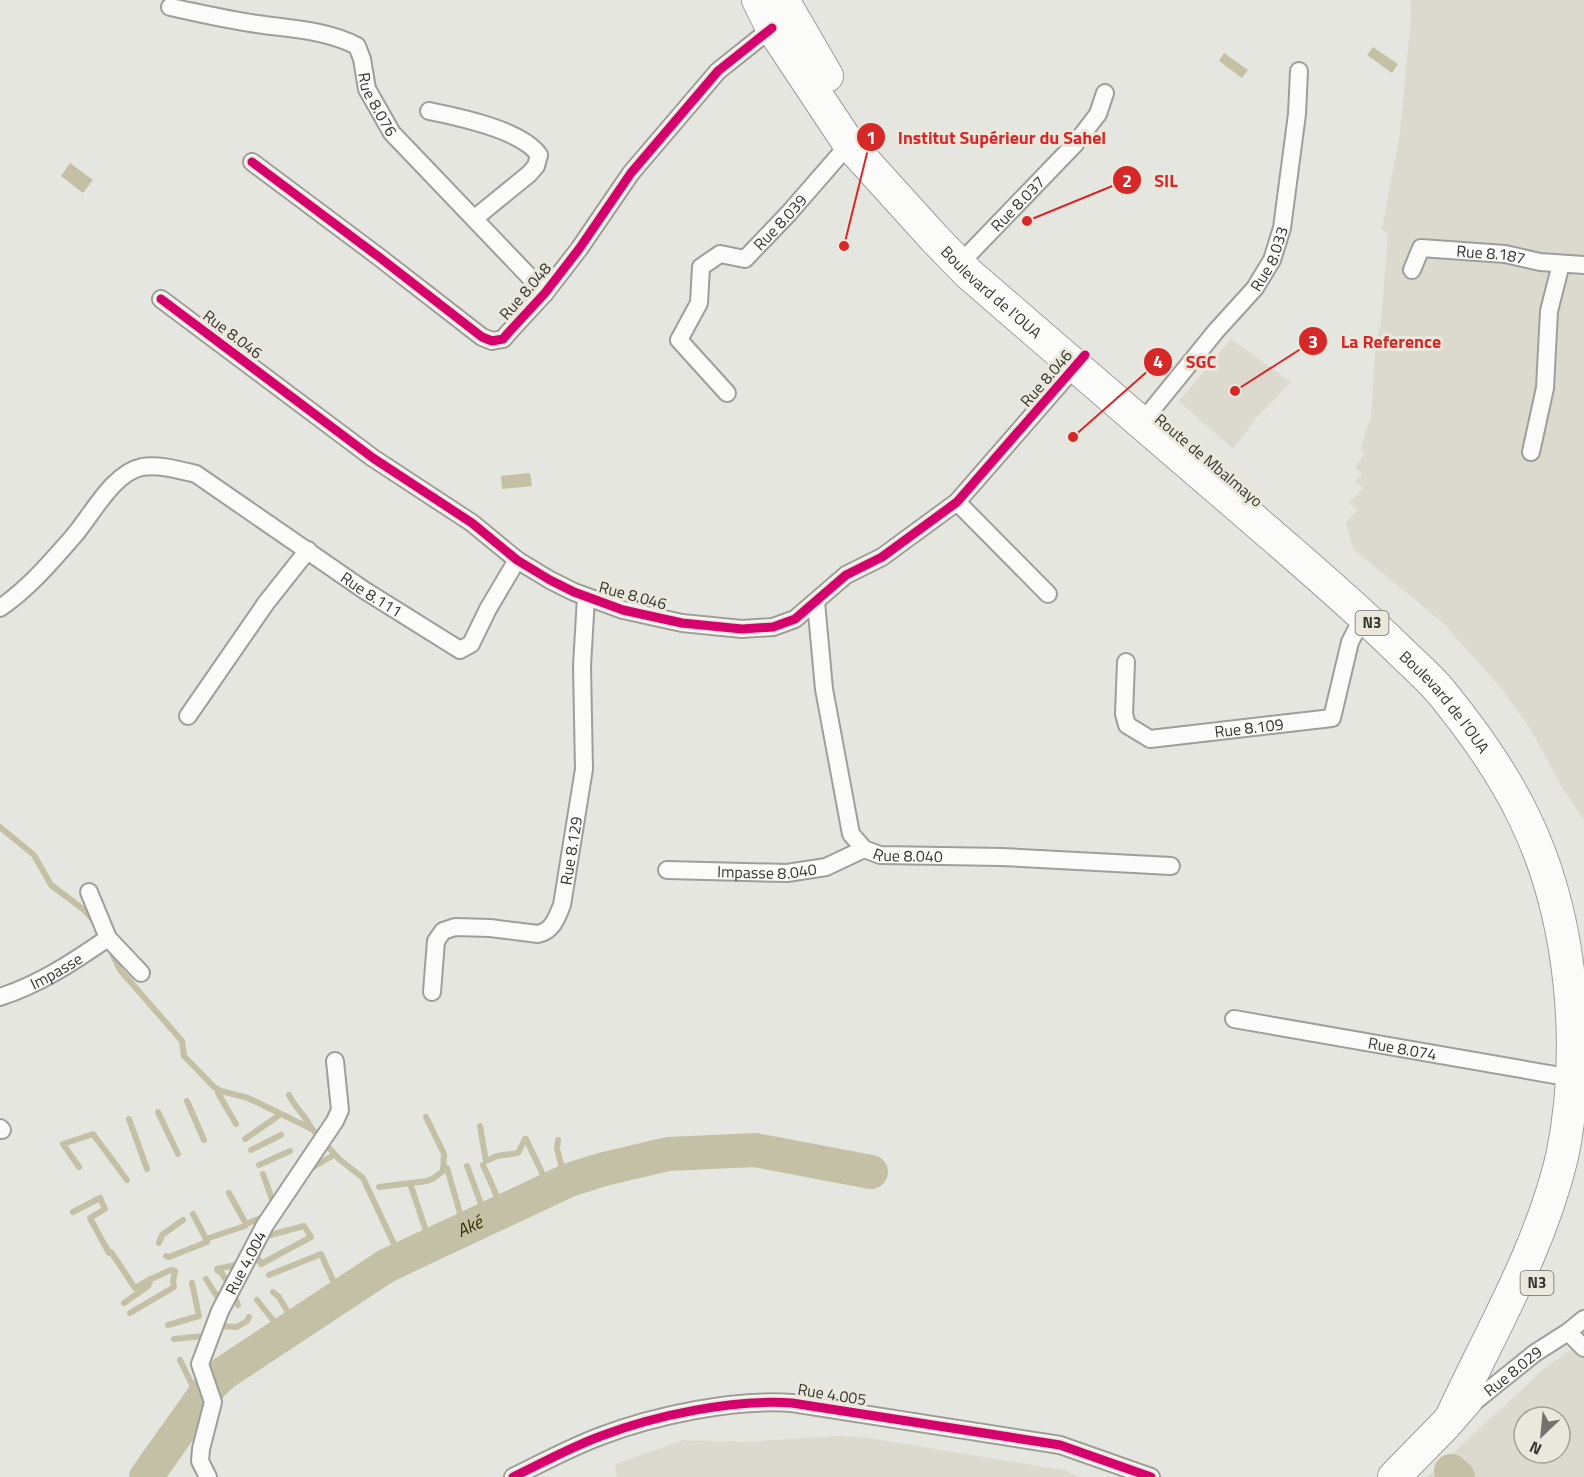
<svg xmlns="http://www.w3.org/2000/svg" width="1584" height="1477" font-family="'Titillium Web',sans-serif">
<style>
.built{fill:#dcdace;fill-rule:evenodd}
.water{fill:#c4c0a5}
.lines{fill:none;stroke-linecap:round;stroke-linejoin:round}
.stream{stroke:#c4c0a5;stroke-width:6}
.river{stroke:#c4c0a5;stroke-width:34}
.street-casing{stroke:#9e9e9a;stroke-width:20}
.highway-casing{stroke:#9e9e9a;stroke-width:34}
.street{stroke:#fbfbfa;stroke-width:16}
.highway{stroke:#fbfbfa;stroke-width:32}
.cycleway-casing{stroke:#eae8dc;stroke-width:13}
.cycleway{stroke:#d6006c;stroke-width:9}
.labels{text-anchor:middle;stroke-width:6;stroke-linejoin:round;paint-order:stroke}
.shield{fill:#eae8dc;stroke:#6d6b65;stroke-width:1.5}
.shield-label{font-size:15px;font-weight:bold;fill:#373632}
.street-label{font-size:16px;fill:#373632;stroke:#eae8dc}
.water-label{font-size:18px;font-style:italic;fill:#393001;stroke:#eae8dc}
.leader{fill:none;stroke:#d62828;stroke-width:2}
.callout-dot{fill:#d62828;stroke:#eae8dc;stroke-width:2}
.mark-label{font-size:18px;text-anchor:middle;font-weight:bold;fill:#fff}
.callout-label{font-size:18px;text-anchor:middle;font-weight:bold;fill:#d62828;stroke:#eae8dc;stroke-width:6;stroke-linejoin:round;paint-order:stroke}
</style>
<rect width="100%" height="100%" fill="#e6e6e0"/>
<!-- built -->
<g class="built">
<polygon points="1410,0 1584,0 1584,820 1563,789 1532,732 1502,689 1442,622 1353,549 1346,522 1358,510 1349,503 1363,488 1355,481 1362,474 1355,467 1365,453 1361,449 1371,415 1376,339 1381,324 1387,247 1388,234 1382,229 1400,133 1411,16"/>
<polygon points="1231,339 1291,382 1258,416 1233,449 1179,401"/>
<path d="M1584,1339v138h-157l117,-108zM1524,1417h36v36h-36z"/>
<polygon points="841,1436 869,1438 1044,1467 1065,1470 1079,1477 617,1477 615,1464 684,1440 742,1442"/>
</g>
<!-- water -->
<g class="water">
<polygon points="1373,47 1398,64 1392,73 1367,55"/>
<polygon points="1224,53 1248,70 1242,78 1219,61"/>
<polygon points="70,163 93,180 83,193 61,176"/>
<polygon points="530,473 532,486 502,489 501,476"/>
</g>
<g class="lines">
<!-- stream -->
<g class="stream">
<polyline points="0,827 34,855 51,885 83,909 96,923"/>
<polyline points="110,949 120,970 182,1041 184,1056 214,1087 221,1091 248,1098 312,1129 339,1159 363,1178 393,1242 403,1254"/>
<polyline points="218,1093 236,1124"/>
<path d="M289,1095c6,13 17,21 22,33"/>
<polyline points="187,1101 204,1140"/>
<polyline points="158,1112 178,1154"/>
<polyline points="129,1119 147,1169"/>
<polyline points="480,1126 486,1161 497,1156 518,1153 525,1139"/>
<polyline points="245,1139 278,1116"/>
<polyline points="526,1139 545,1179"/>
<polyline points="558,1140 557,1149 563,1172"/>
<polyline points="251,1150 281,1135"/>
<polyline points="259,1165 290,1151"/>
<polyline points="483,1165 499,1201"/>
<polyline points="467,1166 483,1209"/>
<polyline points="79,1167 63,1144 93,1134 127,1180"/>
<polyline points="447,1168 462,1220"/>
<polyline points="308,1170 332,1156"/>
<polyline points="263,1174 274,1205"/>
<polyline points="410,1183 428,1237"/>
<polyline points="379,1187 427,1181 434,1178 443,1171 444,1154 426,1117"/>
<polyline points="229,1193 246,1224 266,1216"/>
<polyline points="73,1212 100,1198 105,1209 90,1218 109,1253 111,1252 135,1288 150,1279"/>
<polyline points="193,1214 206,1239 245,1226"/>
<polyline points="159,1243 162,1235 183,1220"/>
<polyline points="166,1256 169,1257 207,1242"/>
<polyline points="261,1264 311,1237 304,1226 263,1237"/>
<polyline points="217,1269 259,1260"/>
<polyline points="218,1271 220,1271 227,1281 238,1305"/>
<polyline points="269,1275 321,1254 335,1285"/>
<polyline points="206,1279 218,1298 218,1305"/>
<polyline points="273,1292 279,1297 290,1316"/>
<polyline points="257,1300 277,1325"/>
<polyline points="124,1303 148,1286 151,1279 171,1270 175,1271 173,1281 174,1287 130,1313"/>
<polyline points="168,1325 199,1316 192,1283"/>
<polyline points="221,1326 237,1327 247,1321 249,1317"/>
<polyline points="174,1339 204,1336 204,1341"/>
<polyline points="180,1360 195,1391"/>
</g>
<!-- river -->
<g class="river">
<polyline points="1451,1471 1458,1477"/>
<path id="s1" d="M146,1477l66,-93 12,-11 162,-107 183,-86 35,-11 64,-15 87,-4 116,22"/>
</g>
<defs>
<g id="street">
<path id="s2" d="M170,7c29,6 58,13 87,17 34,5 69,6 100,22l5,13 5,30 25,44 153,160"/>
<path d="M429,111c30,6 93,19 110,44l-3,11 -7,8 -54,44"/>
<polyline points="252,162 379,257 482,337 492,341 503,339 509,332 545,293 579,249 631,173 718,71 772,28"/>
<path id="s3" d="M969,254l106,-110 23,-30 7,-21"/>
<path id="s4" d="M1412,270l9,-22 84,6 35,8 44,3"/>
<polyline points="161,299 373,458 472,523 517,560 550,580 574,592 623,610 682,623 742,629 773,627 795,619 846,575 882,557 957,502 1079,362"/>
<path id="s5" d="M727,393l-48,-53 20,-37 2,-36 19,-13 25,5 44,-46 60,-69"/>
<path id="s6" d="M1151,411l65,-80 39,-43 17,-28 10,-32 15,-114 2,-43"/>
<polyline points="1531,452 1545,388 1549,311 1561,264"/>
<polyline points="957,502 1048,594"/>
<path id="s7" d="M816,602l8,87 27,145 13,15 16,6 122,2 169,9"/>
<path id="s8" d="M0,608c28,-19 50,-45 72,-70 19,-21 40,-65 70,-71 17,-3 37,3 54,7l168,116 96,60 11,-6 17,-35 29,-49"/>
<path id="s9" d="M1126,662l-2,52 3,11 23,14 182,-21 18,-76 14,-27"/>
<polyline points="188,716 266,603 308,550"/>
<path id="s10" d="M667,870l120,3 39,-6 38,-18"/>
<polyline points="89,892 108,938 141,973"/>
<path id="s11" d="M432,992l4,-51 7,-10 12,-4 35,1 48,6c15,-3 19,-17 24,-29l22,-136 -2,-103 4,-69"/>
<path id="s12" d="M0,997c40,-13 73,-35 108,-59"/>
<path id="s13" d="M1234,1019l338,59"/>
<polyline points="0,1128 2,1130"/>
<polyline points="1568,1332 1584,1348"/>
<path id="s14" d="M1463,1411l72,-58 33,-21 16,-13"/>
<path id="s15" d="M208,1477l-8,-16 1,-12 12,-47 -13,-38 20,-53 45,-86 70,-104 5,-11 -5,-49"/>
<path d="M513,1477c29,-14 58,-30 88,-41 55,-21 133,-37 191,-33l268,42 91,32"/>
</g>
<g id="highway">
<path id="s16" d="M758,0l14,28 77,116 86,95 34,35c90,78 179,155 269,232 54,47 108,92 159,142 15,15 32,29 45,45 31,38 61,80 82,124 49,100 60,233 38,340 -23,95 -71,174 -111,261"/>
<polyline points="783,0 827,76"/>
<polyline points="1394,1477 1444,1426 1466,1401"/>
</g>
</defs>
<!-- street casing -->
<use href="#street" class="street-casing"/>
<!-- highway casing -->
<use href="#highway" class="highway-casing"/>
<!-- street -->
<use href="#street" class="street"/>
<!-- highway -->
<use href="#highway" class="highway"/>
<defs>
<g id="cycleway">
<polyline points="252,162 379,257 482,337 492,341 503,339 509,332 545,293 579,249 631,173 718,71 772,28"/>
<polyline points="161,299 373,458 472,523 517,560 550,580 574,592 623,610 682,623 742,629 773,627 795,619 846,575 882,557 957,502 1085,355"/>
<path d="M513,1477c29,-14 58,-30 88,-41 55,-21 133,-37 191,-33l268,42 91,32"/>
</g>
</defs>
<!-- cycleway casing -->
<use href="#cycleway" class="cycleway-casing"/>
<!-- cycleway -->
<use href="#cycleway" class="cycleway"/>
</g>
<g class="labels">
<!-- shield labels -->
<g class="shield">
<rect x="1355.5" y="611" width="33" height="24" rx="4.5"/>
<rect x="1520.5" y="1271" width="33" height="24" rx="4.5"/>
</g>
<g class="shield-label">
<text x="1372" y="628">N3</text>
<text x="1537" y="1288">N3</text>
</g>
<!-- street labels -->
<g class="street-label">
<text dy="6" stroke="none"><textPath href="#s2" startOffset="254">Rue 8.076</textPath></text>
<text dy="6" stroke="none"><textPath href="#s3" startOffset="70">Rue 8.037</textPath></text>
<text dy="6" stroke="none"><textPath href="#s5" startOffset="249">Rue 8.039</textPath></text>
<text dy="6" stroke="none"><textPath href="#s4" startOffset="94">Rue 8.187</textPath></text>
<text dy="6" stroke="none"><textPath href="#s6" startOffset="194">Rue 8.033</textPath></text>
<text transform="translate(525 291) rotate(-49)" y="6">Rue 8.048</text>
<text dy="6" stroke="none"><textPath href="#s16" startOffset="376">Boulevard de l'OUA</textPath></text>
<text transform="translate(233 334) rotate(37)" y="6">Rue 8.046</text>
<text transform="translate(1046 378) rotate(-49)" y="6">Rue 8.046</text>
<text transform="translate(1209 460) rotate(40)" y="6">Route de Mbalmayo</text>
<text dy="6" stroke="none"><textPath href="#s8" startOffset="470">Rue 8.111</textPath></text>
<text transform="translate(633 595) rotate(15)" y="6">Rue 8.046</text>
<text dy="6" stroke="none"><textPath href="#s16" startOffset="988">Boulevard de l'OUA</textPath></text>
<text dy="6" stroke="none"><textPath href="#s9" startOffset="190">Rue 8.109</textPath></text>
<text dy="6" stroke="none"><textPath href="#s11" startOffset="254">Rue 8.129</textPath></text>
<text dy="6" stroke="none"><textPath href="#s7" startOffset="300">Rue 8.040</textPath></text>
<text dy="6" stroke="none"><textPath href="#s10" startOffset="100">Impasse 8.040</textPath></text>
<text dy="6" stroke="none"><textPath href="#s12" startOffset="62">Impasse</textPath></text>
<text dy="6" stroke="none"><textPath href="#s13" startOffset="171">Rue 8.074</textPath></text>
<text dy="6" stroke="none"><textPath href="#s15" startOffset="230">Rue 4.004</textPath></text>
<text dy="6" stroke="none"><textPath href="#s14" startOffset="64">Rue 8.029</textPath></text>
<text transform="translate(832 1394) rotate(9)" y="6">Rue 4.005</text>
</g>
<!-- water labels -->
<g class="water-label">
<text dy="6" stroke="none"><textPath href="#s1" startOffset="417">Aké</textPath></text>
</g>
</g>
<!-- callouts -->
<path class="leader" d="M844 246L871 137M1027 221L1127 180M1235 391L1313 341M1073 437L1158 362"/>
<g class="callout-dot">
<circle cx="844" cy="246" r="6"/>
<circle cx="1027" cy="221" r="6"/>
<circle cx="1235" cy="391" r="6"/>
<circle cx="1073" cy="437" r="6"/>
<circle cx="871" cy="137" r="15"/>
<circle cx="1127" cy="180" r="15"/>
<circle cx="1313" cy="341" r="15"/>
<circle cx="1158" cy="362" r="15"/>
</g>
<g class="mark-label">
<text x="871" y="144">1</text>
<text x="1127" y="187">2</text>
<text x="1313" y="348">3</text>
<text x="1158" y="368">4</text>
</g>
<g class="callout-label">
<text x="1002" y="144">Institut Supérieur du Sahel</text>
<text x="1166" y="187">SIL</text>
<text x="1391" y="348">La Reference</text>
<text x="1201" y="368">SGC</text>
</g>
<!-- north arrow -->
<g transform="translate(1542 1435) rotate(206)"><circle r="28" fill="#eae8dc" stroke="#a2a198" stroke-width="1.5"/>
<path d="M0-4.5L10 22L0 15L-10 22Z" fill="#74746f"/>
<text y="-9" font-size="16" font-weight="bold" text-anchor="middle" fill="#373632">N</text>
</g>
</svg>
